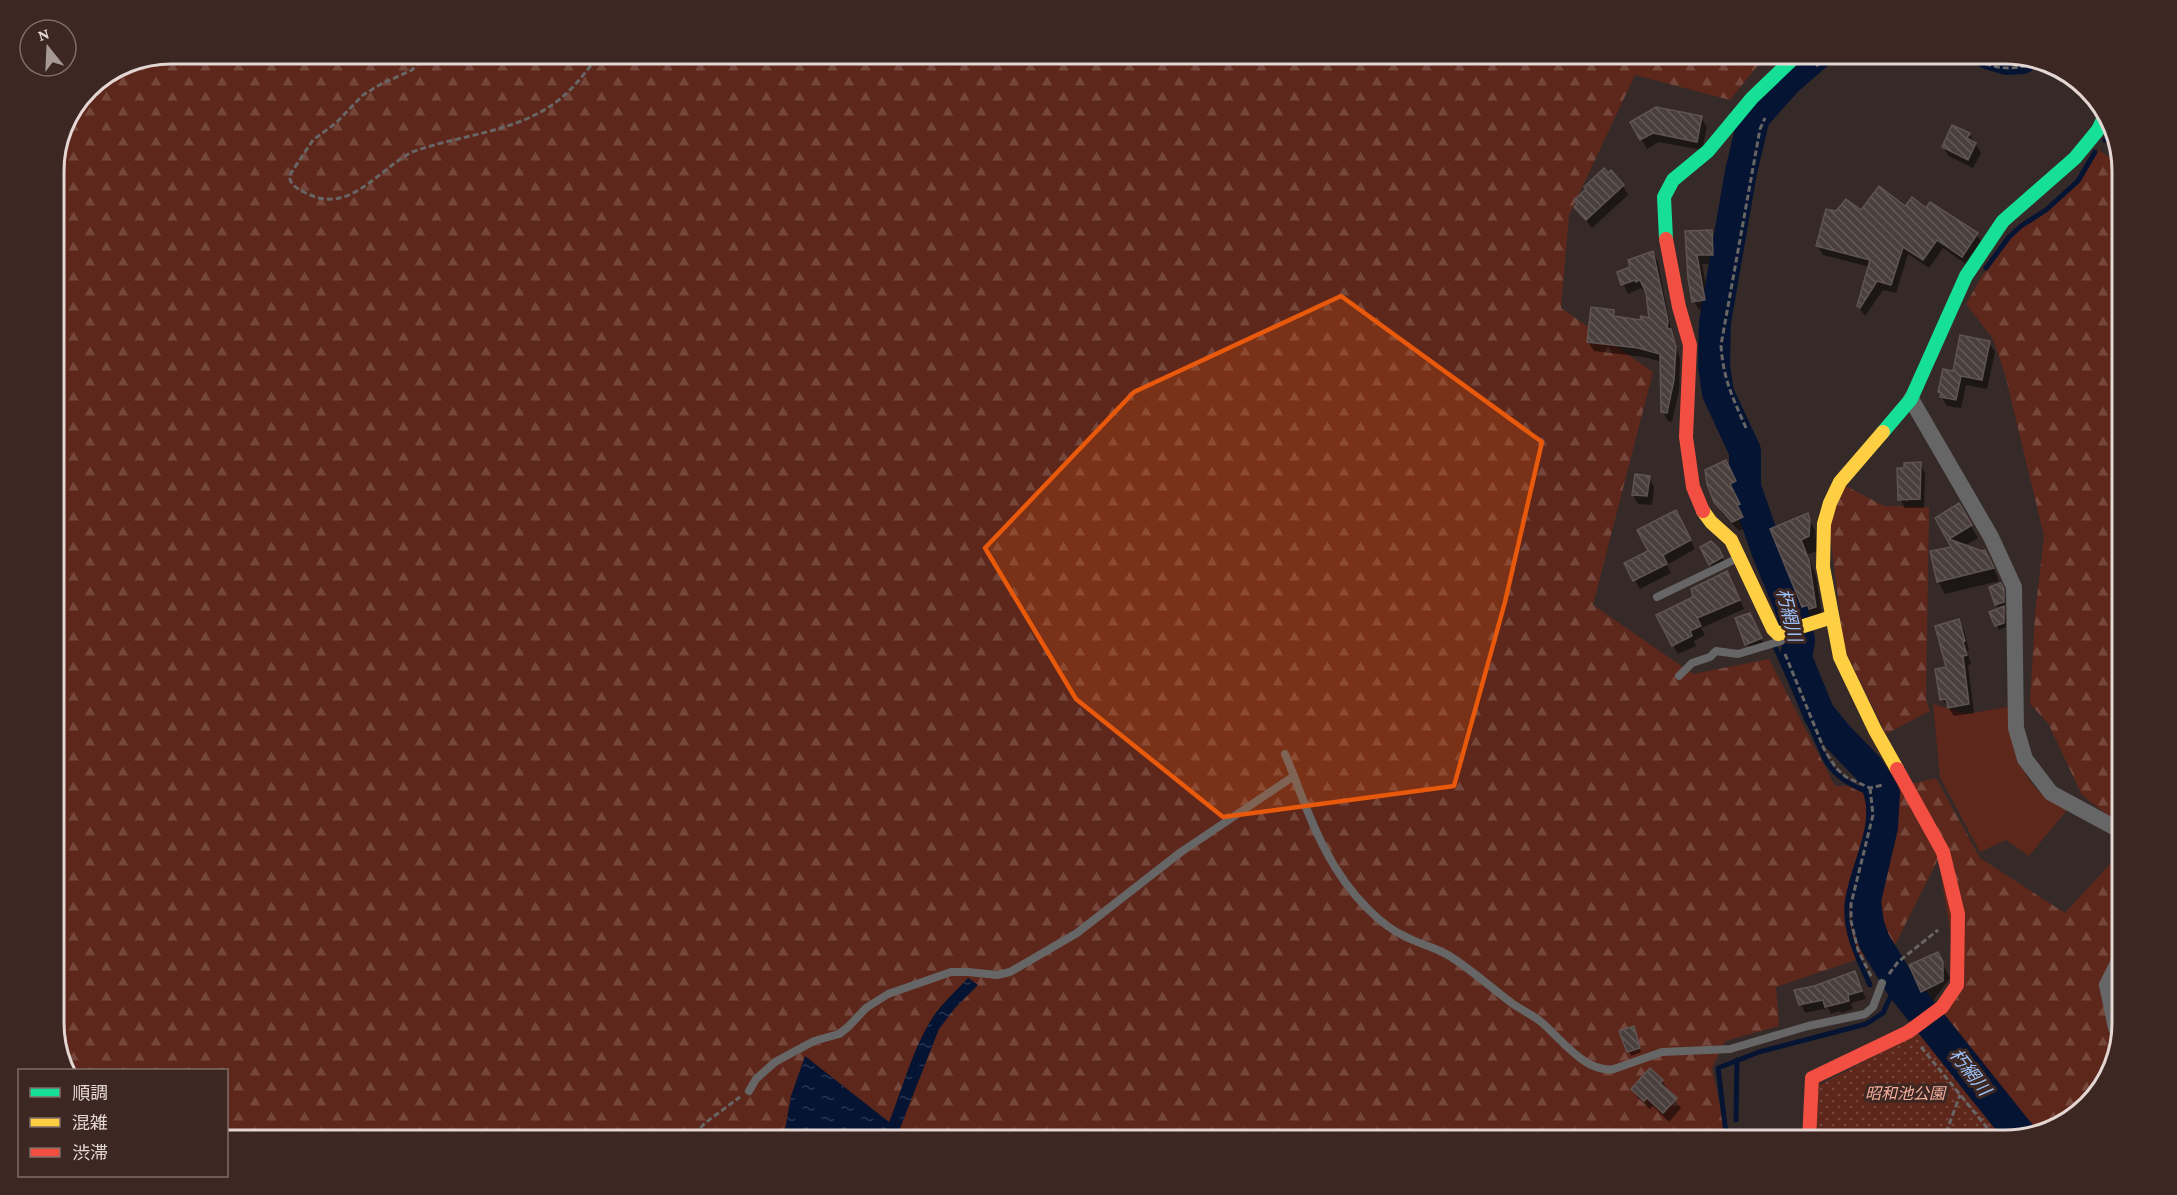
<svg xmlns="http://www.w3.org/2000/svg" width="2177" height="1195" font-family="'Crimson Pro','Noto Sans JP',serif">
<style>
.forest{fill:url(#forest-firs)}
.park{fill:url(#park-dots)}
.garden{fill:#5e271b}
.water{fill:url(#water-ripples)}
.shadow{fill:#0007}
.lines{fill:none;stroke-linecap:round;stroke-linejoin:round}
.stream{stroke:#051432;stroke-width:5}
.river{stroke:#051432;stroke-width:32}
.building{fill:url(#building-back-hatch);stroke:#5f5452;stroke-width:1.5}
.path{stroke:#686565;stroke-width:3;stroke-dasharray:6 3;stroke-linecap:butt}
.lane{stroke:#666667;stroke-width:8}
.street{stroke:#666667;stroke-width:16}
.fast{stroke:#16e098;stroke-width:14}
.slow{stroke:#ffcf43;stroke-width:14}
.jam{stroke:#f24e42;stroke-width:14}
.marked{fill:#e8590c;fill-opacity:0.2;stroke:#e8590c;stroke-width:4.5;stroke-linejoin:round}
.labels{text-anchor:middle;stroke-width:6;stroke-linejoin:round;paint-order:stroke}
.park-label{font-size:16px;font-style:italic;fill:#f6af9d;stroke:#3c2722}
.water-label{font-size:18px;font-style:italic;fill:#9cc1f8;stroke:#3c2722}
.rim{fill:none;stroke:#e4d6d2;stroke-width:3}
</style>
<defs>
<pattern id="forest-firs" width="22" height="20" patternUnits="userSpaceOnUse" patternTransform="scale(1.5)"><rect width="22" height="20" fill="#5e271b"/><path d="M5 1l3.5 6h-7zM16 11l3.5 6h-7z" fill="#75463b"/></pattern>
<pattern id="park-dots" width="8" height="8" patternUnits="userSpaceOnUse" patternTransform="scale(1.5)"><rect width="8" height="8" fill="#5e271b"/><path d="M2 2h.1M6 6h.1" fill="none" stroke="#75463b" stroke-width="1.8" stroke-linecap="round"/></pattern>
<pattern id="water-ripples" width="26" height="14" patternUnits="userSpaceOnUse" patternTransform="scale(1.5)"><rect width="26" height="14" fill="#051432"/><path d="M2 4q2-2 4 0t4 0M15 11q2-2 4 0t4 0" fill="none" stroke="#29354f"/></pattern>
<pattern id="building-back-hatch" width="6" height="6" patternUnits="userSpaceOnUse" patternTransform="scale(1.5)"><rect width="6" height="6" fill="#49403e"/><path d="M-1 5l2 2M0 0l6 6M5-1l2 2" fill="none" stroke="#635b59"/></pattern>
</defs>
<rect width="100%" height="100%" fill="#362a28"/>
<!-- forest -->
<g class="forest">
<polygon points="171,54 1767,54 1730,100 1635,75 1569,215 1561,308 1653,372 1593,605 1693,674 1769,659 1835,786 1899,787 1936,778 1980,858 2065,913 2123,850 2123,1024 2111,1076 2065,1125 2029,1135 1938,1020 1959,982 1938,859 1894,947 1776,987 1779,1026 1725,1041 1712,1068 1727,1141 227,1141 226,1070 68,1070 54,1032 54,164 63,126 89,88 127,63"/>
<polygon points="2098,150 2118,163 2122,162 2123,164 2123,827 2082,795 2048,723 2030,704 2035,615 2044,536 2005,374 1993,339 1966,304 1982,276 2012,236 2076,186"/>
<polygon points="1844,485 1884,506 1929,507 1926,699 1930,711 1886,734 1844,648 1829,525"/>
</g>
<!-- park -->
<polygon class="park" points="1920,1033 1972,1101 1980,1096 2013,1139 2006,1141 1815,1141 1819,1085"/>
<!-- garden -->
<path class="garden" d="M1933,704l34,10 45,-8c6,51 4,78 55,104l-38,46 -23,-16 -26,12 -40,-75z"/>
<!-- water -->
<path class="water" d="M968,978l10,7 -23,23 -16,21 -44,112h-112l8,-45 14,-40 84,66c13,-32 22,-67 39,-97 10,-18 26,-32 40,-47z"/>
<!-- shadow -->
<g class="shadow">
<polygon points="1701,118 1707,127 1702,150 1659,142 1647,149 1632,122"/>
<polygon points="1969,134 1981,153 1973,168 1949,156 1943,147"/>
<polygon points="1623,186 1628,195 1592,228 1576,207"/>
<polygon points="1906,208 1926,210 1976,234 1982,243 1967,265 1943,248 1929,268 1908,254 1896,293 1883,290 1865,316 1858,306 1870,267 1823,255 1818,246 1861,212"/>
<polygon points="1711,231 1716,241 1718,264 1702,264 1710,309 1699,310 1694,301 1686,233"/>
<polygon points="1653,253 1658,262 1672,335 1680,358 1679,390 1672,422 1668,421 1663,412 1662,362 1644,357 1594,351 1588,342 1613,311 1618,318 1641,321 1650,320 1646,289 1642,290 1641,288 1628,294 1619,273 1632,268"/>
<polygon points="1989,343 1995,352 1987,389 1966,385 1961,408 1947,406 1939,392 1954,373"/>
<polygon points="1920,464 1925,473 1924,508 1905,508 1900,499"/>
<polygon points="1731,471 1740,491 1734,494 1744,513 1741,514 1747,527 1739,531 1721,512 1715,501"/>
<polygon points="1649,478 1654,487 1652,505 1638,504 1633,495"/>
<polygon points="1959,506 1978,538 1964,546 1992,564 1999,581 1945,594 1938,581 1953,548 1937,519"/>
<polygon points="1807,515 1815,530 1817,551 1808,554 1816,576 1823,621 1812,621 1803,607 1772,530"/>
<polygon points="1680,521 1695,549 1667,565 1671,573 1640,589 1626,564 1650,552"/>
<polygon points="1718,550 1727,567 1716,573 1710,564"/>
<polygon points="1731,582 1744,609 1701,628 1705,635 1694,641 1696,646 1678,654 1658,616"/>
<polygon points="2000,585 2005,595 2005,606 2003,607 2005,612 2006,627 1999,630 1991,613 1999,610 1991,588"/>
<polygon points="1959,621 1964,630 1969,650 1967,651 1971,664 1968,665 1974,713 1954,716 1942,699"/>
<polygon points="1754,624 1766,648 1752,653 1747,644"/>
<polygon points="1938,954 1950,978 1930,1005 1922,991"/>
<polygon points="1854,973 1866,999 1851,1003 1853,1009 1841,1013 1840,1011 1831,1014 1828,1008 1805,1013 1796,991 1814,987"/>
<polygon points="1621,1032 1635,1032 1641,1052 1631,1056"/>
<polygon points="1650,1070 1662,1081 1681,1108 1669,1122 1653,1106 1650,1109 1638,1098 1633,1089"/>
</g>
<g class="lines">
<!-- stream -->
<g class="stream">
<polyline points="2105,140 2111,130"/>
<polyline points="1986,268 2009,237 2021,226 2046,210 2078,181 2095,152"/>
<path d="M1773,642l53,119c10,15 22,23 39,30 14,36 -15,77 -18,114 -2,29 12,55 23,80"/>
<polyline points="1736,1120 1737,1060"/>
<polyline points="1727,1141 1718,1068 1759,1052 1866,1024 1883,1013 1898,980"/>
</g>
<!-- river -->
<g class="river">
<polyline points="1817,54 1786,81 1754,117 1741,172 1715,322 1714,366 1718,393 1745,451 1745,487 1768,553 1792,611 1799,640 1796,658 1819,714 1838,737 1868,768 1884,793 1882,827 1865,900 1868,924 1874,941 1902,987 2022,1137"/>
<polyline points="1990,54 2007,59 2022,58"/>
</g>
</g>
<!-- building -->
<g class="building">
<polygon points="1656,107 1702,116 1697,142 1653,133 1640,140 1630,122"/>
<polygon points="1952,125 1970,133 1967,138 1976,143 1968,160 1942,147"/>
<polygon points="1604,168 1608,173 1611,170 1624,185 1586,220 1574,207 1577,204 1574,200 1586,189 1584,187"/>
<polygon points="1879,186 1905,206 1912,197 1926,208 1930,202 1978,233 1962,257 1937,240 1923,260 1903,247 1891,285 1877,281 1860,308 1857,306 1870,260 1816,246 1826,209 1836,211 1846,199 1861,210"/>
<polygon points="1712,230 1713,255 1697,255 1705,300 1692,302 1688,278 1685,231"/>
<polygon points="1653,251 1668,321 1667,328 1671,329 1676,347 1674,380 1667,413 1661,412 1660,354 1638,348 1587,342 1591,307 1614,310 1614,316 1640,320 1641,316 1649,318 1646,293 1640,280 1636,282 1635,280 1621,285 1617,272 1630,267 1628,260"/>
<polygon points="1960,335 1990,341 1982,380 1961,376 1956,400 1940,397 1941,393 1938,392 1943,369 1953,371"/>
<polygon points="1726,460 1736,481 1730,484 1740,504 1737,505 1743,517 1732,522 1714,502 1707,484 1705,470"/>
<polygon points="1921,462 1920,499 1898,500 1897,468 1904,468 1904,463"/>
<polygon points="1635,474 1650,476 1647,496 1632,495"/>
<polygon points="1959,503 1972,525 1949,539 1982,551 1985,550 1994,568 1937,582 1930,551 1951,547 1935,518"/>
<polygon points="1676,510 1691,540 1663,555 1667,564 1633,581 1624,563 1648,551 1637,530"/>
<polygon points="1808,513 1810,520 1809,536 1801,540 1809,560 1816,607 1809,609 1808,605 1802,607 1770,529"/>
<polygon points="1711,541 1719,549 1723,557 1709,565 1700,547"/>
<polygon points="1727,571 1740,600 1697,618 1701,626 1690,631 1692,636 1672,646 1656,615 1693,597 1691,589"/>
<polygon points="2001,583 2004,589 2004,602 1995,605 1989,587"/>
<polygon points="2004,606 2004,623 1995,626 1989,612"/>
<polygon points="1750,613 1762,638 1745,645 1735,618"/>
<polygon points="1959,619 1965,641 1963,642 1967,655 1963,656 1969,704 1948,708 1946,699 1940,700 1935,669 1946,667 1935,626"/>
<polygon points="1938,952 1943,962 1943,981 1921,992 1909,965"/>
<polygon points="1855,971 1862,991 1848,995 1849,1001 1825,1007 1823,1000 1799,1005 1794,990 1814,986"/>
<polygon points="1634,1026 1640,1048 1627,1052 1619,1031"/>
<polygon points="1650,1068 1663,1080 1660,1083 1677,1098 1663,1113 1647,1098 1644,1101 1631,1089"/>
</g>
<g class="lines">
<!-- path -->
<g class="path">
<path d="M426,54l-14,16 -31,14 -18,11 -27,28 -23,17 -24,36c2,9 7,12 15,16 45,25 73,-22 108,-40 49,-18 106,-19 148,-53 15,-12 28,-30 40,-45"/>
<path d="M1960,54c31,12 45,20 78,8"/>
<polyline points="1816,66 1831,54"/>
<path d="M1746,428c-13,-30 -23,-49 -25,-83l39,-216 5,-11"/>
<polyline points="1785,654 1824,749 1836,768 1846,777 1870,788 1883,785"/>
<polyline points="1870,788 1873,815 1851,904 1851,921 1858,950 1872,978"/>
<polyline points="1889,974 1898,962 1938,930"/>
<polyline points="1921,1047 1998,1141"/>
<polyline points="688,1141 705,1123 740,1097"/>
<polyline points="1943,1141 1960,1095"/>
</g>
<!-- lane -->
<g class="lane">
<polyline points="1657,597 1738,558"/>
<polyline points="1679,676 1692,663 1710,657 1716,651 1738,654 1781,641"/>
<polyline points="1285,754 1294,776"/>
<path d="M749,1091l7,-12 19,-17 39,-21 25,-7 9,-7 18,-19 22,-14 63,-22h17l29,3 13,-3 67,-39 104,-81 113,-76c18,49 37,97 75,134 10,10 24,21 37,27 14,7 28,10 42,18 23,14 43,33 65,49 9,6 19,11 27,17 20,16 45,53 74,48l48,-17 68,-3 78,-23 57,-12 8,-7 9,-24"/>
</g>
<!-- street -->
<g class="street">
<polyline points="1911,399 1991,537 2014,587 2016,728 2025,759 2051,793 2123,832"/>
<polyline points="2121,1031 2116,1028 2107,985 2123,953"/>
</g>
<!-- fast -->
<g class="fast">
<polyline points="1666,239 1664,197 1673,180 1708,151 1752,98 1798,54"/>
<polyline points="1883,432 1911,399 1966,276 2003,221 2075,158 2098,130 2106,114"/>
</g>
<!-- slow -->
<g class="slow">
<polyline points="1883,432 1840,482 1830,503 1824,524 1823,567 1840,657 1875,730 1897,769"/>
<polyline points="1703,511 1711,522 1731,540 1773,629 1778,634 1832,617"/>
</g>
<!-- jam -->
<g class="jam">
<polyline points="1666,239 1679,307 1690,345 1686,437 1693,487 1703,511"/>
<polyline points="1809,1141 1812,1078 1908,1032 1942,1007 1957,985 1958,914 1943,852 1897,769"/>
</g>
</g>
<!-- marked area -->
<path class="marked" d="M1341,296l201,146 -37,160 -51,184 -231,31 -147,-118 -91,-151 149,-156z"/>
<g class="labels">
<!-- park labels -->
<g class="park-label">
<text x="1905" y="1099">昭和池公園</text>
</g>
<!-- water labels -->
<g class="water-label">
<text transform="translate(1789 615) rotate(76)" y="6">朽網川</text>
<text transform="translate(1970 1072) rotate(52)" y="6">朽網川</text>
</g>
</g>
<!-- crop -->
<path d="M0 0H2177V1195H0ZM171 64H2005A107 107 0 0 1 2112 171V1023A107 107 0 0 1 2005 1130H171A107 107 0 0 1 64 1023V171A107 107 0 0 1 171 64Z" fill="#3c2722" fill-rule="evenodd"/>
<path class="rim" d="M171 64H2005A107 107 0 0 1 2112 171V1023A107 107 0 0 1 2005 1130H171A107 107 0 0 1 64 1023V171A107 107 0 0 1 171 64Z"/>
<!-- legend -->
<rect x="18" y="1069" width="210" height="108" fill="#3c2722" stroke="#7f6d68" stroke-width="1.5"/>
<rect x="30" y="1088" width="30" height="9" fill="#16e098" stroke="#7f6d68" stroke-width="1.5"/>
<text x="72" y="1099" font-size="18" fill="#e4d6d2">順調</text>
<rect x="30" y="1118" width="30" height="9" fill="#ffcf43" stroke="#7f6d68" stroke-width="1.5"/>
<text x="72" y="1129" font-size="18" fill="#e4d6d2">混雑</text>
<rect x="30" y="1148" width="30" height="9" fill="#f24e42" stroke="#7f6d68" stroke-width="1.5"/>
<text x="72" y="1159" font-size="18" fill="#e4d6d2">渋滞</text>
<!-- north arrow -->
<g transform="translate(48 48) rotate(342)"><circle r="28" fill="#3c2722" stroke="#7f6d68" stroke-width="1.5"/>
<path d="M0-4.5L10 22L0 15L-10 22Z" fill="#a79a96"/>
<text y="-9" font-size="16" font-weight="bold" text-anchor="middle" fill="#e4d6d2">N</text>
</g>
</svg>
